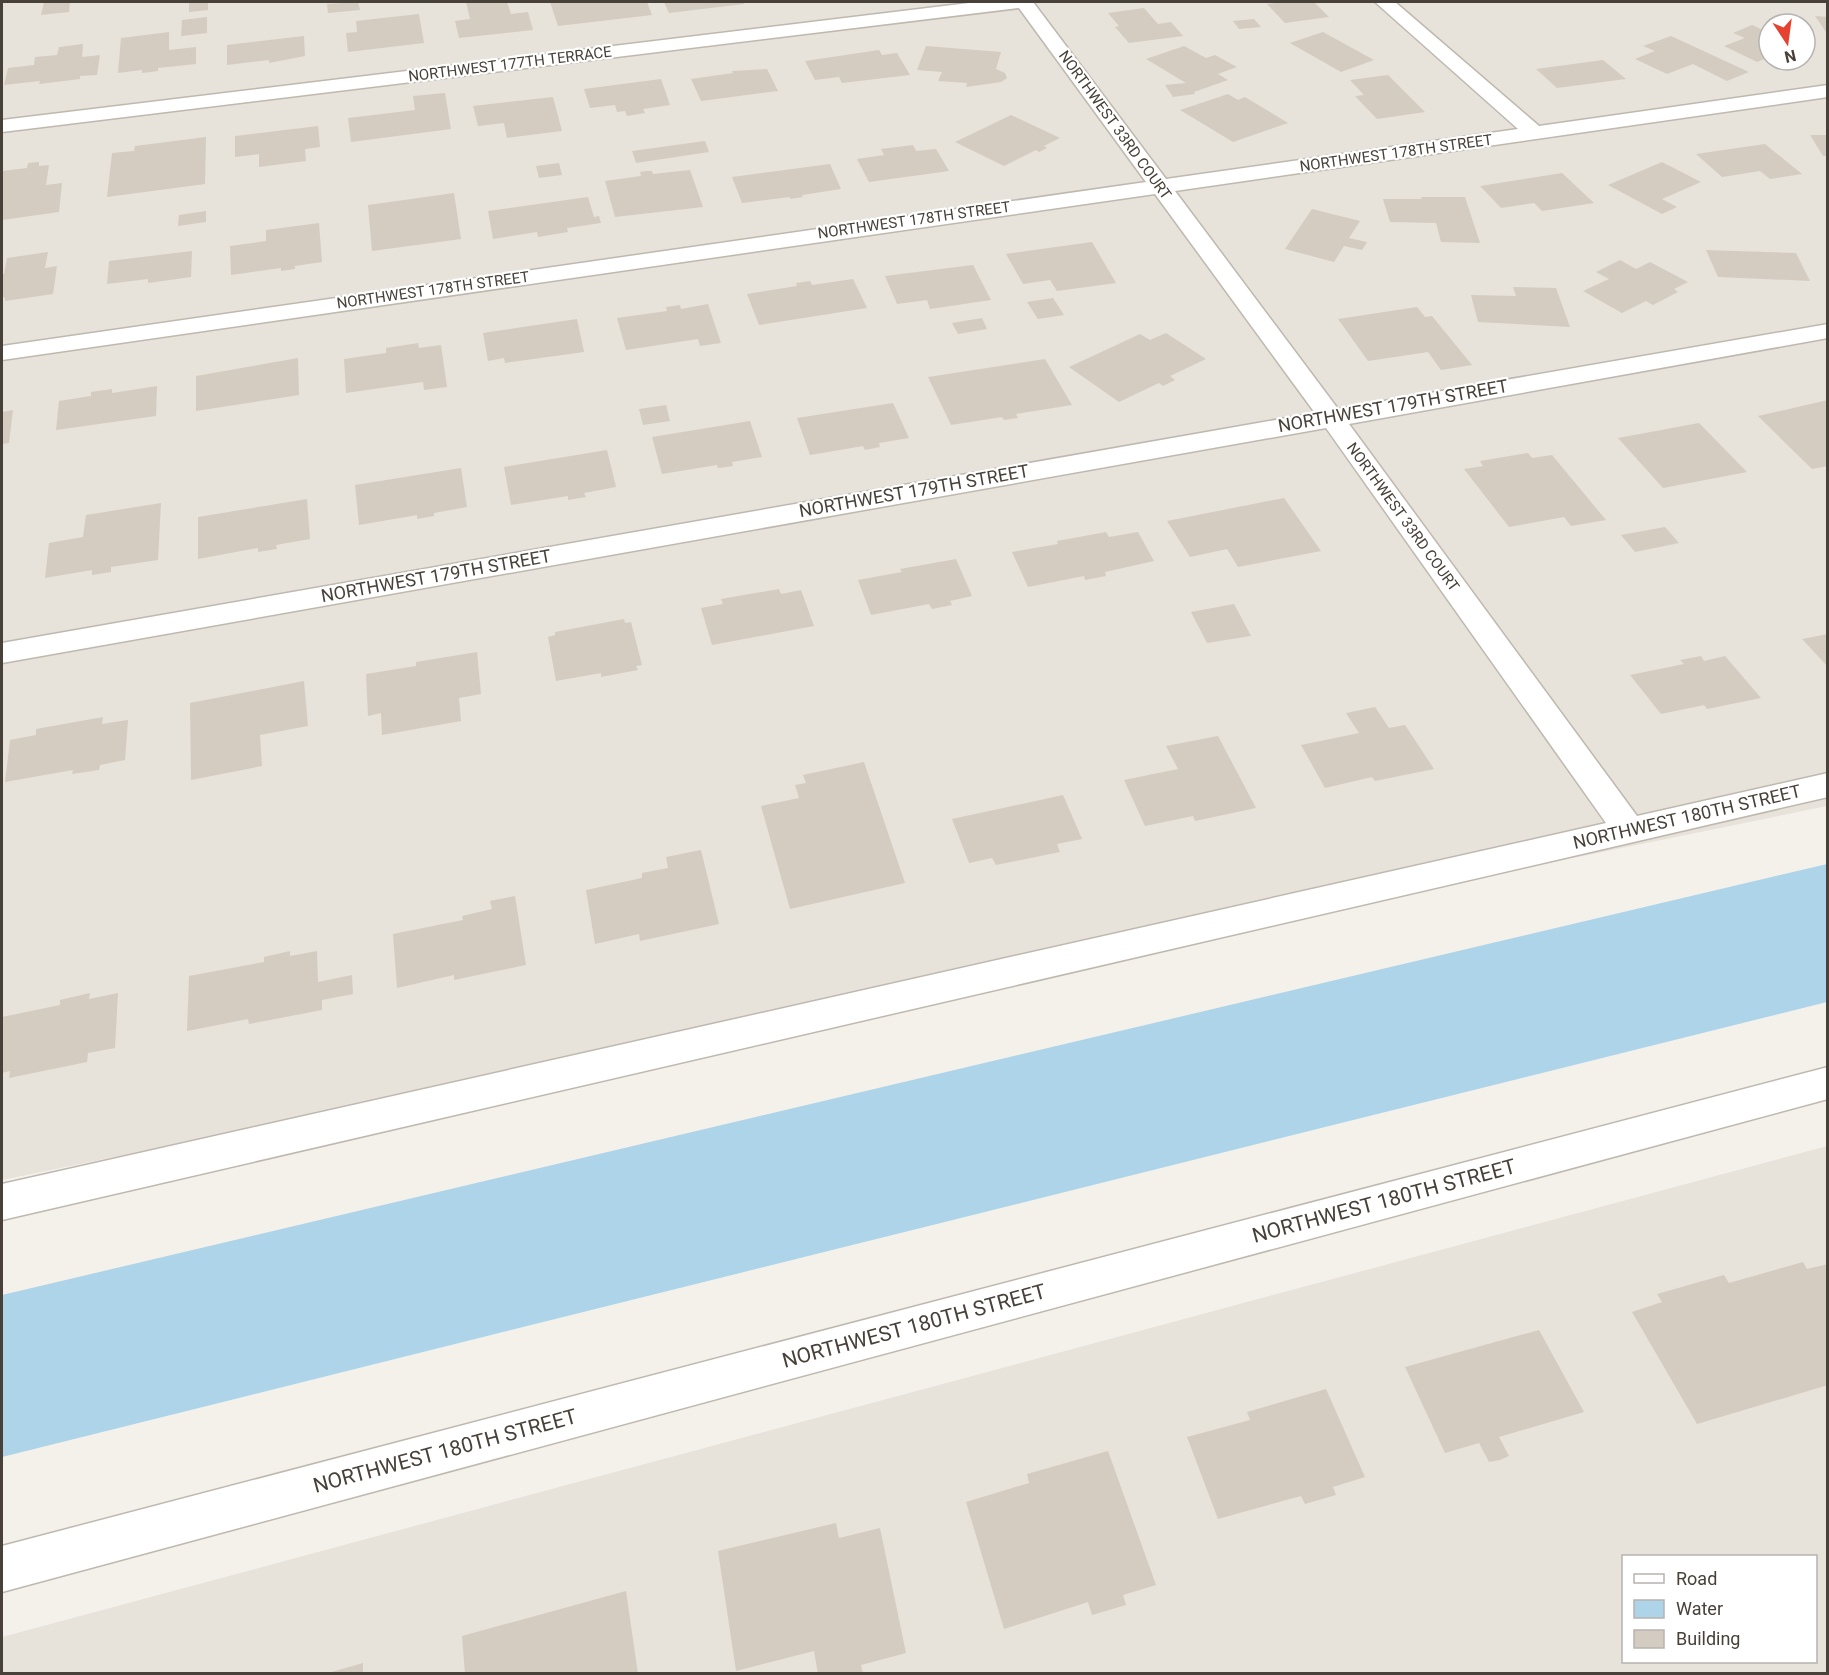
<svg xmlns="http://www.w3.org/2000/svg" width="1829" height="1675" font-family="Roboto,sans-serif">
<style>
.residential{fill:#e7e2da;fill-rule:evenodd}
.water{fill:#aed4ea}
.building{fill:#d5ccc1}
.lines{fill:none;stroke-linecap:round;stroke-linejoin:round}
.minor-casing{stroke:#bfb8ae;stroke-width:3}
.minor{fill:#fff;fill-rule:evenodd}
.labels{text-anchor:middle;stroke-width:4.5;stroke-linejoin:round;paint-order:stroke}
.far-street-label{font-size:15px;fill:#484139;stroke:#fff}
.street-label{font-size:18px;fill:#484139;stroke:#fff}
.near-street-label{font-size:21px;fill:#484139;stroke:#fff}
</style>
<rect width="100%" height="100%" fill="#f4f1eb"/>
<!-- residential -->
<g class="residential">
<path d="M2,2h1825v804l-1825,374zM1769,24h36v36h-36z"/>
<path d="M1827,1146v527l-1825,1v-37zM1624,1556h192v106h-192z"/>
</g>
<!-- water -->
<polygon class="water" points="1827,864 1827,1002 2,1457 2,1295"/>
<!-- building -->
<g class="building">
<polygon points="44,2 70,2 69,12 41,15"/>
<polygon points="205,2 208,2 208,10 189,12 189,3"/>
<polygon points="358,2 360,10 328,13 327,4"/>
<polygon points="466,2 507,2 511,14 528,12 533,30 459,38 455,21 470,19"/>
<polygon points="550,2 647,2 652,15 558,26"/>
<polygon points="664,2 743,2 744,4 669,13"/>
<polygon points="1274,2 1314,2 1329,17 1285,23 1267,4 1275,3"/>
<polygon points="1144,8 1158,24 1171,22 1183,36 1129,43 1115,27 1119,26 1108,13"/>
<polygon points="419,14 424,43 348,52 346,33 357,32 356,21"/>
<polygon points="1815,16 1828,17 1828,35"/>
<polygon points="207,17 207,33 181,36 182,20"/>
<polygon points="1254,19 1261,27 1239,29 1233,21"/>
<polygon points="1752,25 1765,31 1769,30 1769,57 1757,62 1724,46 1745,38 1733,33"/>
<polygon points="169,32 169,50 196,47 196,64 158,68 158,71 151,72 142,73 142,70 118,73 121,38"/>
<polygon points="1323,32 1374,60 1341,72 1290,43"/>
<polygon points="304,36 305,56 269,63 269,60 227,65 227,45"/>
<polygon points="1671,36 1749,72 1727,81 1693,64 1667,74 1635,59 1655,51 1643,46"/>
<polygon points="83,44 82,57 100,55 97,75 80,76 80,79 39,84 40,81 4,85 8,68 34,65 35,57 57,55 59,47"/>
<polygon points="926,46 1001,52 996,69 1005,73 1007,78 1001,82 966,87 967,83 938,81 942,72 917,70"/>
<polygon points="1184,46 1206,58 1215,55 1237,67 1218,74 1228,80 1194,92 1195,94 1173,97 1165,85 1186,83 1146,59"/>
<polygon points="879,50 882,55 897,53 910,75 842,83 839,77 815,80 805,61"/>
<polygon points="1603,60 1626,79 1557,88 1536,69"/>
<polygon points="767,69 778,91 701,101 691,79 733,73 732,71"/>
<polygon points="1388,75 1425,112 1377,119 1355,96 1364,95 1350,80"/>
<polygon points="661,79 670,105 643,109 645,113 627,116 625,111 617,112 615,105 590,108 584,89"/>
<polygon points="445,93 451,129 351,142 348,118 415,110 413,96"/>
<polygon points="1228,94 1238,100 1245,97 1288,123 1233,142 1180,110"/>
<polygon points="553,97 562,131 507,138 504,123 478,126 473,106"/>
<polygon points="1011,115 1060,138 1044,146 1047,148 1039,152 1036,150 1004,166 955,142"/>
<polygon points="318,126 320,147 305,149 306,161 259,167 259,154 235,157 235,136"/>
<polygon points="1810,135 1828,135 1828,156 1823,156"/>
<polygon points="206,137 205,184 107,197 112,153 134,151 135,146"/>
<polygon points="705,141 709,152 636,163 632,151"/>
<polygon points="1765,144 1802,174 1770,179 1760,171 1722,177 1696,154"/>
<polygon points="913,145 916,151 936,149 949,171 869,182 857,159 884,155 881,149"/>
<polygon points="39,162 39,166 49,165 46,185 62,183 59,212 2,220 2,171 27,168 28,163"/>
<polygon points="1662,162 1701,182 1662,199 1677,207 1662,214 1608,185"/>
<polygon points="559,163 562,175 539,178 536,166"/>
<polygon points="830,164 841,189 802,195 803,197 790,199 790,197 742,203 732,177"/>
<polygon points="690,170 703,207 615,217 605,181 641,176 640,172 646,171 652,171 653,174"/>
<polygon points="1562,173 1594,203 1542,211 1534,203 1501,208 1480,186"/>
<polygon points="454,193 461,239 372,251 368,205"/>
<polygon points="588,197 594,217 599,216 601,223 567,228 568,232 538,237 537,232 493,239 488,211"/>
<polygon points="1421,197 1465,197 1480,243 1441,242 1436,223 1390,222 1383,199 1422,199"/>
<polygon points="1312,209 1360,221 1349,238 1367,242 1362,250 1344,246 1334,262 1285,249"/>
<polygon points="206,211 206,222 178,226 179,215"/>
<polygon points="319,223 322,262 295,266 295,269 281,271 281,268 231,275 230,246 266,241 266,230"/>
<polygon points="1092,242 1116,283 1057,291 1050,280 1023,284 1006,254"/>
<polygon points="1706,250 1796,253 1810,281 1718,277"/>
<polygon points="192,251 191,277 148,283 148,279 107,284 109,261"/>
<polygon points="48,252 45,268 57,266 53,294 5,301 5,297 2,298 2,274 4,274 7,258"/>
<polygon points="1620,260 1636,269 1650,262 1688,282 1674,289 1678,292 1653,305 1646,301 1622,313 1583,291 1609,279 1596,272"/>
<polygon points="973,265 991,300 930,309 927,300 897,304 885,276"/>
<polygon points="853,279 867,308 759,325 747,294 797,286 796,283 810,281 812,285"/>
<polygon points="1513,287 1556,288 1570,327 1478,322 1471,295 1516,296"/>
<polygon points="1053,298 1064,315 1038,319 1027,302"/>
<polygon points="708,304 721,343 700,346 698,339 626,350 617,318 667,311 666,307 680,305 681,309"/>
<polygon points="1417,307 1425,317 1432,316 1472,365 1441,370 1428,352 1368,361 1338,319"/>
<polygon points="982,318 987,329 958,334 952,323"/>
<polygon points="577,319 584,352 505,363 504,358 488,361 483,333"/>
<polygon points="1166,333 1206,359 1170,376 1175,380 1163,386 1159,383 1119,402 1069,367 1140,334 1150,340"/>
<polygon points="418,343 419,348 441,345 447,387 424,390 423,382 346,393 344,359 386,353 386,348"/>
<polygon points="298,358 299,395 196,411 196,376"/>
<polygon points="1045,359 1072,405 1016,414 1018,418 1004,420 1002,417 951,425 928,377"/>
<polygon points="157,386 156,416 56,430 59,401 91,396 91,392 112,389 112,393"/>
<polygon points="1828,400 1828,466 1812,469 1758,416"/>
<polygon points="893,403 909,438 879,443 880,447 865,450 863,446 810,455 797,418"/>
<polygon points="666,405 670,421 643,425 639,409"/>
<polygon points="13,410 9,443 2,444 2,412"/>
<polygon points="750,421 762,457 732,462 733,466 718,468 717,465 662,474 652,437"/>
<polygon points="1699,423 1747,472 1663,488 1618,438"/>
<polygon points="607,450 616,487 584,493 586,497 568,500 568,496 511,505 504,467"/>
<polygon points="1528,453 1532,458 1552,455 1606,520 1571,526 1564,517 1509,527 1464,469 1483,466 1480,461"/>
<polygon points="461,468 467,507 434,513 434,516 417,519 417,515 359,525 355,485"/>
<polygon points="1284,498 1321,551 1238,567 1227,549 1190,557 1167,521"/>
<polygon points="307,499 310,539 276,545 277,549 258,552 258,548 198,559 198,517"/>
<polygon points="161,503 158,560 111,567 111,572 92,575 92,570 45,578 49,543 83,537 86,515"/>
<polygon points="1665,527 1679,543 1635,552 1621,535"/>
<polygon points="1106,532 1109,537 1138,532 1154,561 1105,572 1106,576 1085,580 1084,576 1028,587 1012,552 1058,544 1057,541"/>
<polygon points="956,559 972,596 950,601 952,605 932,609 929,604 871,615 858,580 902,572 900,569"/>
<polygon points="779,589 781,594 801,590 814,626 712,645 701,608 723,604 721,599"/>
<polygon points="1234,604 1251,636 1207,643 1191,612"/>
<polygon points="624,619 625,623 631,622 642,665 636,666 638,670 601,677 601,673 556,681 548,637 555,635 555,632"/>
<polygon points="1828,634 1828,667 1802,639"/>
<polygon points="477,652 481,694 459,698 461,721 382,735 381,713 368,716 366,674 416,666 416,662"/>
<polygon points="1701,656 1704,661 1725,656 1761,698 1707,709 1704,705 1661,714 1630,675 1684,664 1680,660"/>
<polygon points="304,681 308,726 260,735 262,766 191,780 190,703"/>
<polygon points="1375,707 1389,728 1405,725 1434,769 1375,781 1372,777 1325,788 1301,745 1359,733 1346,713"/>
<polygon points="103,717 102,724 128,720 125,760 100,765 99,770 72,774 73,770 5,782 10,740 36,735 36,729"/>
<polygon points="1218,736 1256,808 1195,821 1193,816 1145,826 1124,780 1178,769 1166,746"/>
<polygon points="864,762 905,883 790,909 761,806 799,798 795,785 806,783 803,775"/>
<polygon points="1063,795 1082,839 1057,844 1060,852 996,865 992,858 969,863 952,819"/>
<polygon points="701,850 719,924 640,941 639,934 595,944 586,890 642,878 642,873 668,868 666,857"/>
<polygon points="515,896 526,965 454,980 454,975 397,988 393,934 463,920 462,916 492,909 490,901"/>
<polygon points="290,951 290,956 317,951 318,982 352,975 353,994 322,1000 322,1010 249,1024 248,1019 187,1031 189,976 264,962 264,957"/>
<polygon points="90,993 89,999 118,993 115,1048 88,1053 87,1062 9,1078 10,1071 2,1073 2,1017 60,1005 60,1000"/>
<polygon points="1803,1262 1807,1269 1828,1264 1828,1385 1697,1424 1632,1312 1662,1302 1657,1294 1724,1275 1729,1283"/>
<polygon points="1539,1330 1584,1412 1499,1437 1509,1456 1500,1460 1489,1462 1479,1443 1445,1453 1405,1367"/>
<polygon points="1326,1389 1365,1477 1333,1487 1336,1495 1305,1504 1301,1496 1218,1519 1187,1437 1250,1420 1247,1412"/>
<polygon points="1108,1451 1156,1585 1123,1595 1126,1605 1092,1615 1088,1602 1004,1629 966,1502 1029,1483 1027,1474"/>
<polygon points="836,1523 839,1538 880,1528 906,1653 861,1665 863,1674 818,1674 814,1651 736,1671 718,1551"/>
<polygon points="626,1591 638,1674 465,1674 462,1636"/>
<polygon points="363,1663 363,1674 328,1674 328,1673"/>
</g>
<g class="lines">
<defs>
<g id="minor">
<polygon points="977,2 1033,2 1166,179 1518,129 1375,2 1395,2 1539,126 1828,85 1828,97 1175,191 1338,409 1828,324 1828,338 1349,424 1637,816 1828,773 1828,797 2,1220 2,1184 1606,823 1326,428 2,663 2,643 1315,413 1155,194 2,360 2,346 1146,182 1019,8 2,132 2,120"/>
<polygon points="1828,1067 1828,1099 2,1592 2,1546"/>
</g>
</defs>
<!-- minor casing -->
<use href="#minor" class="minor-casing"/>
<!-- minor -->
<use href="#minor" class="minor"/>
</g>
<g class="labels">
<!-- far-street labels -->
<g class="far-street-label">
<text transform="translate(510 64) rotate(-7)" y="5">NORTHWEST 177TH TERRACE</text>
<text transform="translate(1115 125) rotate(54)" y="5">NORTHWEST 33RD COURT</text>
<text transform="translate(1396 153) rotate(-8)" y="5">NORTHWEST 178TH STREET</text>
<text transform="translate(914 220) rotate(-8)" y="5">NORTHWEST 178TH STREET</text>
<text transform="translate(433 290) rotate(-8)" y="5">NORTHWEST 178TH STREET</text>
<text transform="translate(1403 517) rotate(54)" y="5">NORTHWEST 33RD COURT</text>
</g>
<!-- street labels -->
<g class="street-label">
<text transform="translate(1393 406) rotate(-10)" y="6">NORTHWEST 179TH STREET</text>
<text transform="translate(914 491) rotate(-10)" y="6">NORTHWEST 179TH STREET</text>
<text transform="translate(436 576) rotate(-10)" y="6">NORTHWEST 179TH STREET</text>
<text transform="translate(1687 817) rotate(-13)" y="6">NORTHWEST 180TH STREET</text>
</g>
<!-- near-street labels -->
<g class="near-street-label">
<text transform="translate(1384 1201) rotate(-15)" y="7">NORTHWEST 180TH STREET</text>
<text transform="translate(914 1326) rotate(-15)" y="7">NORTHWEST 180TH STREET</text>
<text transform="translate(445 1451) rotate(-15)" y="7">NORTHWEST 180TH STREET</text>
</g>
</g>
<!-- border -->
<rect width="1829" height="1675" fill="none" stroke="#484139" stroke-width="6"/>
<!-- legend -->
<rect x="1622" y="1555" width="195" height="108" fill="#ffffff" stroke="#b6b3b0" stroke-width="1.5"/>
<rect x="1634" y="1574" width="30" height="9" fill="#ffffff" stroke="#b6b3b0" stroke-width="1.5"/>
<text x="1676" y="1585" font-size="18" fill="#484139">Road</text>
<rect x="1634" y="1600" width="30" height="18" fill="#aed4ea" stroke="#b6b3b0" stroke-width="1.5"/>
<text x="1676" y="1615" font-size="18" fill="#484139">Water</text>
<rect x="1634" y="1630" width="30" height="18" fill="#d5ccc1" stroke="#b6b3b0" stroke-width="1.5"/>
<text x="1676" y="1645" font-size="18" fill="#484139">Building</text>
<!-- north arrow -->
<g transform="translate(1787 42) rotate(167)"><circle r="28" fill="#ffffff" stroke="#b6b3b0" stroke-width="1.5"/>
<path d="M0-4.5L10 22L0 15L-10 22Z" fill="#e64230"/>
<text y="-9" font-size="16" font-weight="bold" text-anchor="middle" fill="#484139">N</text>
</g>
</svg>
